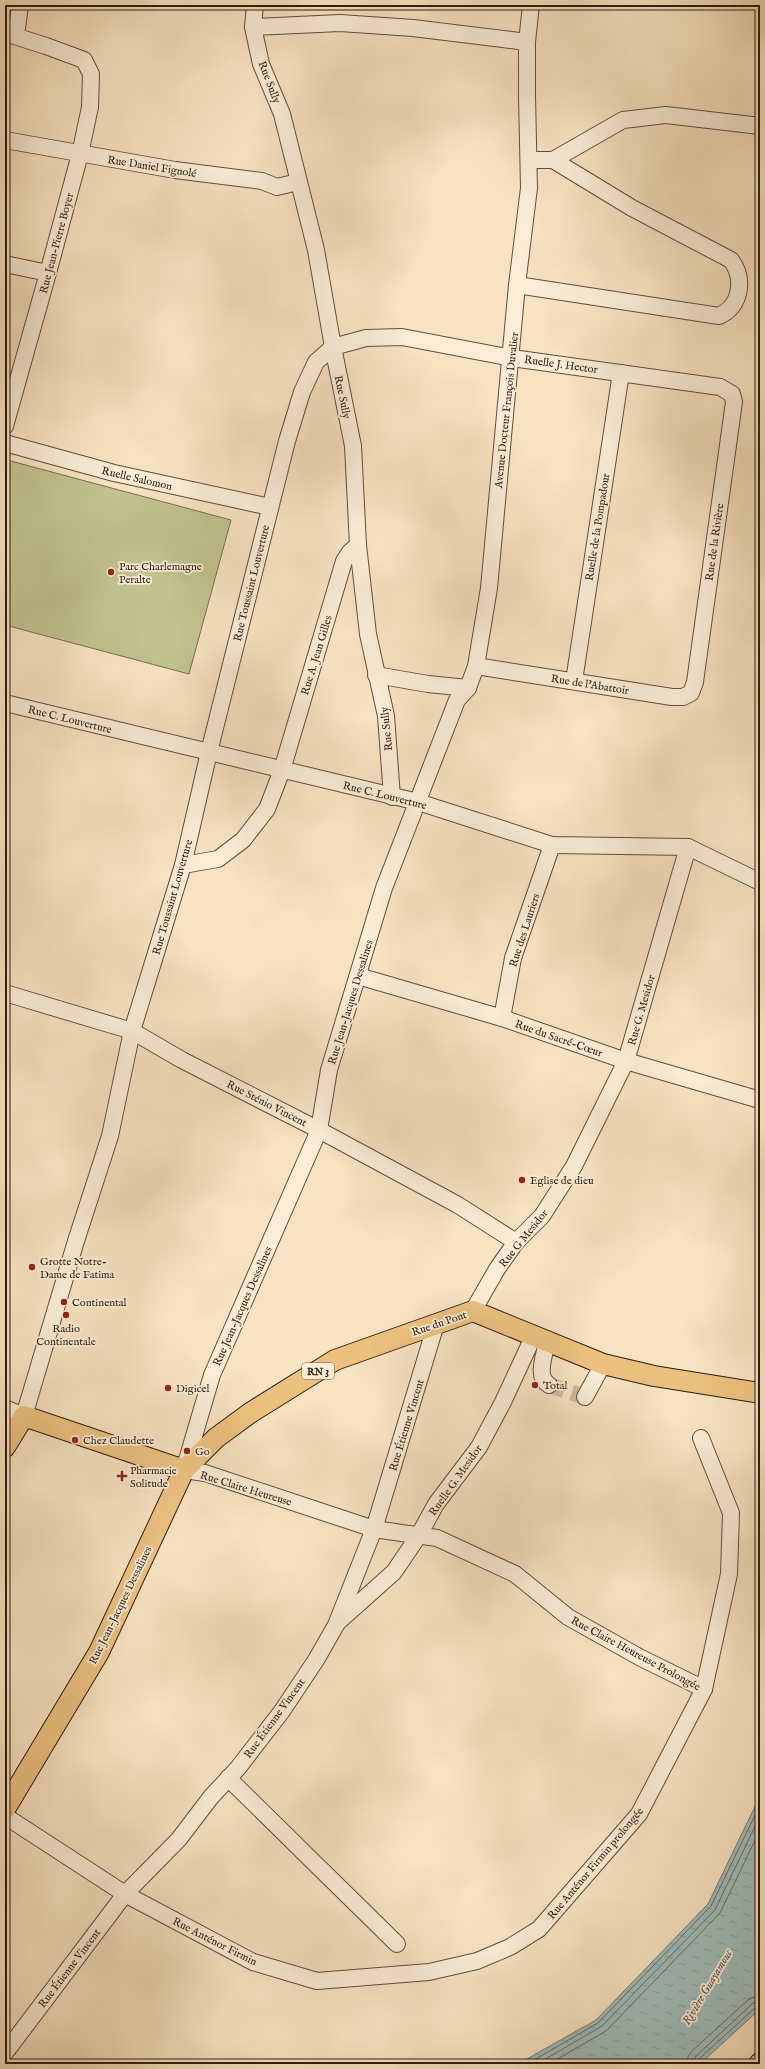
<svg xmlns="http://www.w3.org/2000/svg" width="765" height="2069" font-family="'IM FELL English',serif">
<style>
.garden{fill:#c1c290;stroke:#786e50}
.water{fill:url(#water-ripples);stroke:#727c76}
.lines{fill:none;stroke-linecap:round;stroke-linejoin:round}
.shore{stroke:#676c64;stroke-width:1}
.minor-tunnel{stroke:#cfba9d;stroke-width:16;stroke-dasharray:16 8;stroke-linecap:butt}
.minor-casing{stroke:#614d3c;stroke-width:18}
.major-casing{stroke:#2f1b0f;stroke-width:22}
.minor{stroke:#faecd7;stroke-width:16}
.major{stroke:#ecc180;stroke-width:20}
.poi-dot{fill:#8f2418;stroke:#faecd7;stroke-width:1.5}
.labels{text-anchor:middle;stroke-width:3.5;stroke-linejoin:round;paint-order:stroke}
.shield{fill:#faecd7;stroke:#6c5a4b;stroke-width:1}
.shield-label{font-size:10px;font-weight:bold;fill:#2f1b0f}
.street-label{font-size:11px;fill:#2f1b0f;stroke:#faecd7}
.poi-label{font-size:11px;fill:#2f1b0f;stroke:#faecd7;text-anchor:start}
.water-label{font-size:12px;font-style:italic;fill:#56534b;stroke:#faecd7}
</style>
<defs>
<pattern id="water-ripples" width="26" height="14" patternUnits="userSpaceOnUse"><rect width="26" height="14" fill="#9fbcba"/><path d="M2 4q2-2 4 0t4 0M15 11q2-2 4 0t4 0" fill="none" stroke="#89a19f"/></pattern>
</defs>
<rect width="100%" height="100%" fill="#f7e2c1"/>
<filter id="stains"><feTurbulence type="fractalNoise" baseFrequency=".005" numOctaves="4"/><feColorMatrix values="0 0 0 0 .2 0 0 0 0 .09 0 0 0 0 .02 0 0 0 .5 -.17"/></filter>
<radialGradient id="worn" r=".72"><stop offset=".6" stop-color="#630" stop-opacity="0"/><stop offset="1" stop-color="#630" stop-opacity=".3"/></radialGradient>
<!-- garden -->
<polygon class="garden" points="7,460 231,520 189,674 5,625 5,465"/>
<!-- water -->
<polygon class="water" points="760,1796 760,2009 700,2064 518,2064 596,2020 708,1904"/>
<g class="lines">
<!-- shore -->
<g class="shore">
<polyline points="527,2064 598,2023 711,1906 760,1805"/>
<polyline points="537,2064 602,2026 715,1910 760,1816"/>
<polyline points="549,2064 606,2031 720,1913 760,1830"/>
<polyline points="687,2064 688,2057 692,2051 749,1999 760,1995"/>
<polyline points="693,2064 696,2056 753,2003 760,2001"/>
<polyline points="698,2064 699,2059 756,2007 760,2006"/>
</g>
<!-- minor-tunnel -->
<polyline class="minor-tunnel" points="549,1385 585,1397"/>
<defs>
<g id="minor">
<polyline points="255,5 253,27 261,64 282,114 316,250 333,347 353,446 358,545 368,634 386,716 392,797"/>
<polyline points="531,5 527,42 527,96 529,188 517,285 489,588 476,666 468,688 457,700 384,888 329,1070 319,1130 212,1375 184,1470 205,1473 374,1529 437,1538 515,1574 568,1617 641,1658 704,1689"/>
<polyline points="253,27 340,23 413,28 527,42"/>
<polyline points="5,33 46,46 84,60 91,74 90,107 80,154 48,273 5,426"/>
<polyline points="16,36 20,5"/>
<polyline points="5,140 175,170 262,181 277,187 298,182"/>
<polyline points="553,160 623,120 666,115 760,126"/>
<polyline points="5,264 48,273"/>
<path d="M517,285l202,31c22,-10 26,-37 12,-56l-99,-52 -79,-48h-23"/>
<polyline points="5,443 114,473 270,507"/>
<polyline points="376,675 428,684 468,688"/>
<polyline points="574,681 621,373"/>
<polyline points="5,703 418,802 552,845 688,847 760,882"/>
<polyline points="183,865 218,859 243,840 267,809 282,770 344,561 350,552 358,545"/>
<polyline points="358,976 502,1018 626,1061 760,1100"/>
<polyline points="5,993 132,1031 182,1060 319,1130 458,1205 516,1242"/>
<polyline points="502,1018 513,958 552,845"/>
<polyline points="473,1311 497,1269 516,1242 542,1216 574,1166 626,1061 688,847"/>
<path d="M547,1341c-2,14 -12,36 2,44"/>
<polyline points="585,1397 603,1364"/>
<polyline points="5,1408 24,1416 76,1241 110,1136 132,1031 183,865 209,752 287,441 302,392 316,362 333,347 366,338 402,337 512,358 720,387 732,394 734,402 695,682 691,693 683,697 672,697 476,666"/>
<polyline points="338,1622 394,1572 419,1535 436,1504 479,1447 503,1402 534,1335"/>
<polyline points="228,1778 397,1944"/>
<polyline points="5,1816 125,1894 253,1962 317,1981 429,1972 477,1961 510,1947 539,1929 639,1814 704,1689 729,1574 731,1513 701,1438"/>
<polyline points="5,2053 125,1894 179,1839 211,1797 238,1768 282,1711 316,1660 336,1625 374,1529 436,1324"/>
</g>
<g id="major">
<polyline points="5,1447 24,1416 184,1470"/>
<polyline points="5,1809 99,1652 184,1470 216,1438 250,1413 335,1360 473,1311 603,1364 654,1376 760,1393"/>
<polyline points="759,2064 760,2063"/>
</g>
</defs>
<!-- minor casing -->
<use href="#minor" class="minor-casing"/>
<!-- major casing -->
<use href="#major" class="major-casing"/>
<!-- minor -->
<use href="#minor" class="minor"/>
<!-- major -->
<use href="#major" class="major"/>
</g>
<!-- markers -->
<g class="poi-dot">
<circle cx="111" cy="572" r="4"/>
<circle cx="522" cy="1180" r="4"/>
<circle cx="32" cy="1267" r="4"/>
<circle cx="64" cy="1302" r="4"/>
<circle cx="66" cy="1315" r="4"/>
<circle cx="535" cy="1385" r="4"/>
<circle cx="168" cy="1388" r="4"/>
<circle cx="75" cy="1440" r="4"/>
<circle cx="187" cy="1451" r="4"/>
<path d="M120 1470h4v4h4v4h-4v4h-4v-4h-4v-4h4z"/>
</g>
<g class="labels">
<!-- shield labels -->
<rect class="shield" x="302" y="1363" width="32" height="16" rx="3"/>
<g class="shield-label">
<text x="318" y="1375">RN 3</text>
</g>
<!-- street labels -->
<g class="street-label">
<text transform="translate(270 82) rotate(69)" y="4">Rue Sully</text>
<text transform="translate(152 166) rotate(9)" y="4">Rue Daniel Fignolé</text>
<text transform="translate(56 243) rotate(-75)" y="4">Rue Jean-Pierre Boyer</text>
<text transform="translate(561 364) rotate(8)" y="4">Ruelle J. Hector</text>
<text transform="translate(343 397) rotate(78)" y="4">Rue Sully</text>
<text transform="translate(506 410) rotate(-84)" y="4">Avenue Docteur François Duvalier</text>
<text transform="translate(137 478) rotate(13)" y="4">Ruelle Salomon</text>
<text transform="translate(597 527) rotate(-81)" y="4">Ruelle de la Pompadour</text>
<text transform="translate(714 542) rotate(-82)" y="4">Rue de la Rivière</text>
<text transform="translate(251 583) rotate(-76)" y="4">Rue Toussaint Louverture</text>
<text transform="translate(316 655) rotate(-73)" y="4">Rue A. Jean Gilles</text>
<text transform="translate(590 684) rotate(9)" y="4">Rue de l'Abattoir</text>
<text transform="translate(70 719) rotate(14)" y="4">Rue C. Louverture</text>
<text transform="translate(386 729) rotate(-96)" y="4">Rue Sully</text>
<text transform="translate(385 795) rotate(14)" y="4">Rue C. Louverture</text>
<text transform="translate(172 897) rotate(-74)" y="4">Rue Toussaint Louverture</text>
<text transform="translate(524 930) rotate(-72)" y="4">Rue des Lauriers</text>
<text transform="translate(350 1002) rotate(-73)" y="4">Rue Jean-Jacques Dessalines</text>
<text transform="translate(641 1010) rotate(-74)" y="4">Rue G. Mesidor</text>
<text transform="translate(559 1038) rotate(19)" y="4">Rue du Sacré-Cœur</text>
<text transform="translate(267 1103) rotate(27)" y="4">Rue Sténio Vincent</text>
<text transform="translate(523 1238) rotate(-51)" y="4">Rue G Mesidor</text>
<text transform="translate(242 1306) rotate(-66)" y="4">Rue Jean-Jacques Dessalines</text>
<text transform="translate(439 1323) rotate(-19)" y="4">Rue du Pont</text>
<text transform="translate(406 1425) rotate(-73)" y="4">Rue Étienne Vincent</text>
<text transform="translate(455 1480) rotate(-55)" y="4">Ruelle G. Mesidor</text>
<text transform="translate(246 1488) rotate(17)" y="4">Rue Claire Heureuse</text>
<text transform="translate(120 1605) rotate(-64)" y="4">Rue Jean-Jacques Dessalines</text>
<text transform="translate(636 1653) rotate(28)" y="4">Rue Claire Heureuse Prolongée</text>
<text transform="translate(274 1718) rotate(-54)" y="4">Rue Étienne Vincent</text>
<text transform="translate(595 1863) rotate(-50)" y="4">Rue Anténor Firmin prolongée</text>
<text transform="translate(215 1941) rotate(27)" y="4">Rue Anténor Firmin</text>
<text transform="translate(69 1968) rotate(-53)" y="4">Rue Étienne Vincent</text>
</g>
<!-- poi labels -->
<g class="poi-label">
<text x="119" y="570">Parc Charlemagne<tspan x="119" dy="13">Peralte</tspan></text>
<text x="530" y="1184">Eglise de dieu</text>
<text x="40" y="1265">Grotte Notre-<tspan x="40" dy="13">Dame de Fatima</tspan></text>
<text x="72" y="1306">Continental</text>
<text x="66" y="1332" text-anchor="middle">Radio<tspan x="66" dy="13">Continentale</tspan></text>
<text x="543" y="1389">Total</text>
<text x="176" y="1392">Digicel</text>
<text x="83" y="1444">Chez Claudette</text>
<text x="195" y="1455">Go</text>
<text x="130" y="1474">Pharmacie<tspan x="130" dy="13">Solitude</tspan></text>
</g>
<!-- water labels -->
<g class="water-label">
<text transform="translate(707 1987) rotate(-59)" y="4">Rivière Guayamouc</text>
</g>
</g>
<!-- margin -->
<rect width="765" height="2069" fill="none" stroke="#f7e2c1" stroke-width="20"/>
<rect x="6" y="6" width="753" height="2057" fill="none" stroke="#2f1b0f" stroke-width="2"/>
<rect x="10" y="10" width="745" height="2049" fill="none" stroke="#2f1b0f"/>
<rect width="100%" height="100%" filter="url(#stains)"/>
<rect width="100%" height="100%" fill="url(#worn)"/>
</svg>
